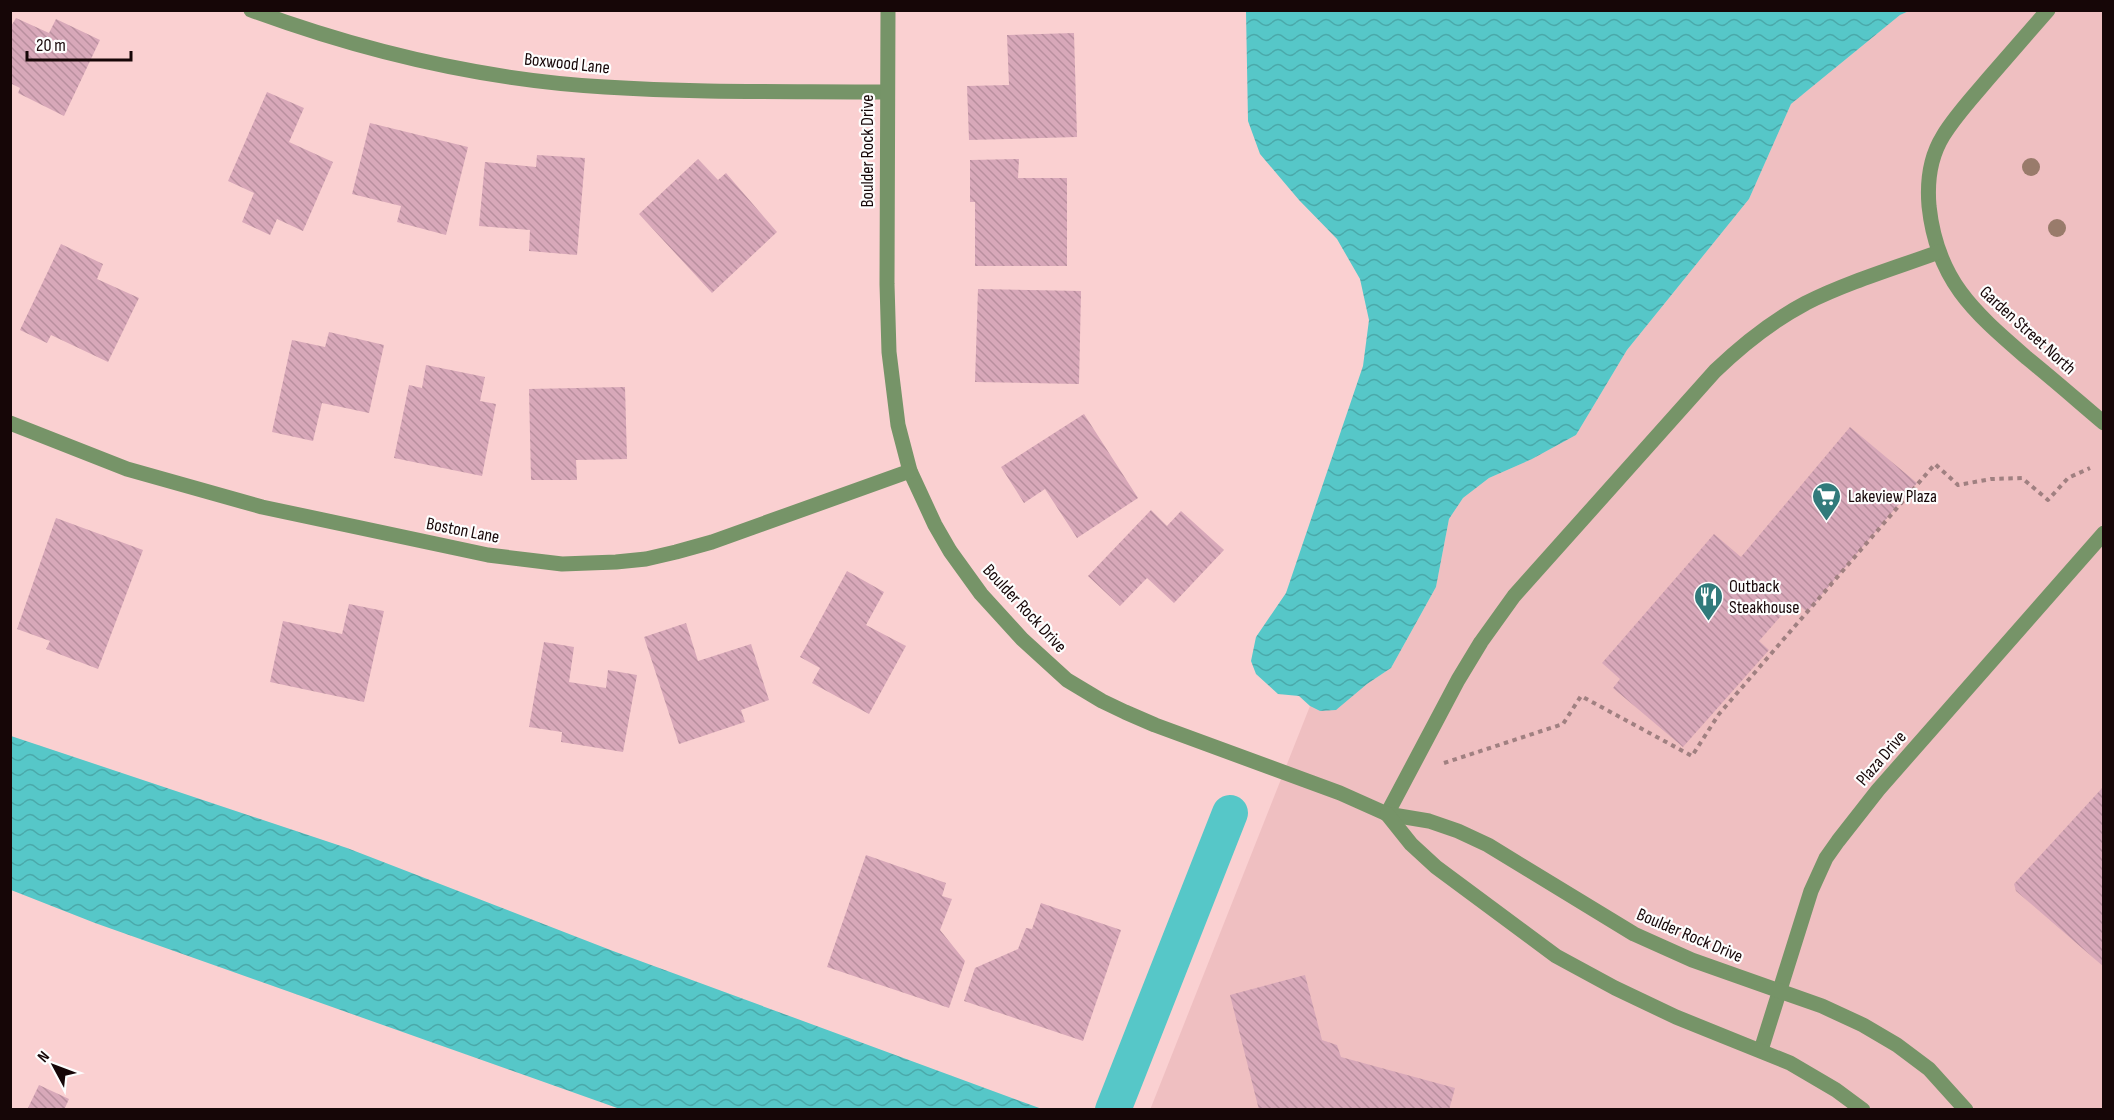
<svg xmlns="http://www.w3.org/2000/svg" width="2114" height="1120" font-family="'Sofia Sans Condensed',sans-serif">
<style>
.built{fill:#efbfc1}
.water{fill:url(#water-waves)}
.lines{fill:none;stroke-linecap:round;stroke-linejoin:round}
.canal{stroke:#56c7c8;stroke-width:36}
.building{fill:url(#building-back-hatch)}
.path{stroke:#a08081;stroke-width:4;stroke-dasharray:4.5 4.5;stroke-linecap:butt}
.service{stroke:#769468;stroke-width:15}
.minor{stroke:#769468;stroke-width:15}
.tree{fill:#997b6b}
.labels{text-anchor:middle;stroke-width:4.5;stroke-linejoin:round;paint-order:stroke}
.street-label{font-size:18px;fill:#160607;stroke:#fdfdfd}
.poi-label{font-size:18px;fill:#160607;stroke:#fdfdfd;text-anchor:start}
</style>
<defs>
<pattern id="water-waves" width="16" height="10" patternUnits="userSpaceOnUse" patternTransform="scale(1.5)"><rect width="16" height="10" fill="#56c7c8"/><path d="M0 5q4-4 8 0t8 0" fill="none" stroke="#4aa9aa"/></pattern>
<pattern id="building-back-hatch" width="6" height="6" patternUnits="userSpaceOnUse" patternTransform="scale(1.5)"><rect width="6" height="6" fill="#d8a8b9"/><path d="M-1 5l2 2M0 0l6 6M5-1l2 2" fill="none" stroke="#b98f9e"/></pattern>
</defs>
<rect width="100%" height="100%" fill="#fad0d1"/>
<!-- built -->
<polygon class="built" points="1909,11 2103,11 2103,1109 1150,1110 1310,706 1320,711 1367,684 1391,668 1436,587 1449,519 1463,498 1489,478 1532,459 1576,435 1627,350 1749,199 1791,104 1900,15"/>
<!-- water -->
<g class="water">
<polygon points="1246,11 1909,11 1900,15 1791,104 1749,199 1627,350 1576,435 1532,459 1489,478 1463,498 1449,519 1436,587 1391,668 1367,684 1336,710 1320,711 1310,706 1299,696 1278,694 1256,674 1251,661 1256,637 1286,593 1363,366 1369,320 1360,279 1337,239 1299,200 1260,154 1248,121"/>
<polygon points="11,736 347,848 613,951 1042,1109 620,1109 95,923 11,890"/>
</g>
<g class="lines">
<!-- canal -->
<polyline class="canal" points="1113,1110 1230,813"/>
</g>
<!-- building -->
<g class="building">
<polygon points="16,18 49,33 56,19 100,40 64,116 18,93 20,88 10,83 10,28"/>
<polygon points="1074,33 1077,137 969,140 967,86 1009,85 1007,35"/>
<polygon points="267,92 304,108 289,142 333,162 303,231 277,219 270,235 242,222 254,193 228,181"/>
<polygon points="370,123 468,147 446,235 397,222 401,206 352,194"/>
<polygon points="537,155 585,158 577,255 529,251 530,230 479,226 485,162 536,167"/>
<polygon points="698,159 718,180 726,173 777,232 712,293 639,214"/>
<polygon points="1019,159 1018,178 1067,178 1067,266 975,266 975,202 970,202 970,160"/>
<polygon points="61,244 103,264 97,279 139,298 108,362 51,335 47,343 20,330"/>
<polygon points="978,289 1081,291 1079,384 975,382"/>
<polygon points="329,332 384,345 369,413 322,403 313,441 272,432 292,340 325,347"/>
<polygon points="426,365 485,377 480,401 496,404 482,476 394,458 409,385 422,388"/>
<polygon points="625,387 627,459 576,460 577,480 531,480 529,389"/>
<polygon points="1084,414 1138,498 1077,538 1045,489 1024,503 1001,467"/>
<polygon points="1850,427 1917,483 1807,612 1794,601 1759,641 1769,650 1683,747 1613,688 1620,679 1602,663 1714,534 1741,557"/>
<polygon points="1151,510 1167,526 1181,511 1224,550 1174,603 1147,578 1120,606 1088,576"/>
<polygon points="56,518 143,550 98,669 46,649 50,641 17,629"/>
<polygon points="847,571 884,592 866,625 906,646 869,714 812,683 820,668 800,657"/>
<polygon points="349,604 384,611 364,702 270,682 283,621 342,634"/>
<polygon points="686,623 698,661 751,644 769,700 741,710 745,722 679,744 644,637"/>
<polygon points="544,642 574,647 569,682 606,688 608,670 637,675 623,752 561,742 562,732 529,727"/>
<polygon points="2104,786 2104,967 2016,891 2014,884"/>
<polygon points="866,855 946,883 942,896 952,899 940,930 965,961 949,1008 827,967"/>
<polygon points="1041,903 1121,930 1083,1041 964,1001 975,968 1018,949 1026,928 1032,929"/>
<polygon points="1305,975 1322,1040 1337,1045 1341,1057 1455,1088 1449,1110 1259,1110 1230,995"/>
<polygon points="39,1085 69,1099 64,1110 27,1110"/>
</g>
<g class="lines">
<!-- path -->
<polyline class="path" points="1444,763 1563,724 1581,696 1692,756 1719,714 1935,464 1958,485 1991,479 2022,478 2048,500 2068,478 2090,468"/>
<!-- service -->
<g class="service">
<path d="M2048,10c-20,23 -40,46 -60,69 -15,18 -33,37 -45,57 -13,21 -16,46 -14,70 8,75 45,106 98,152 26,21 51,43 77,65"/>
<path d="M1387,814l71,-134 23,-38 33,-46 201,-225c27,-26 57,-50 91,-68 42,-21 89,-35 133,-51"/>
<polyline points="1761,1050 1811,891 1826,858 1838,841 1878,790 2104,533"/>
</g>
<!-- minor -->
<g class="minor">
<path d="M251,10c114,42 233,70 354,77 94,6 188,4 282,5"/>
<polyline points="888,10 887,284 889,352 898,425 910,471 935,525 950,551 981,594 1022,639 1067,680 1102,701 1125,712 1155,725 1340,793 1387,814 1429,821 1458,831 1488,845 1634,934 1692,960 1822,1006 1863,1025 1897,1045 1929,1069 1966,1110"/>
<polyline points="10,423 127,469 262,507 488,555 562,564 616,562 646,559 676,552 712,542 910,471"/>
<polyline points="1387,814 1411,844 1436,867 1556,956 1615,988 1676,1017 1790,1063 1836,1090 1863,1110"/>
</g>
</g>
<!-- trees -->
<g class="tree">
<circle cx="2031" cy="167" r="9"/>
<circle cx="2057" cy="228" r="9"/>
</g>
<!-- icons -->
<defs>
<symbol id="supermarket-pin" viewBox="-11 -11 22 30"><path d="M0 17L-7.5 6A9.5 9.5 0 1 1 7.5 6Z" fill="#317a7b" stroke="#fdfdfd"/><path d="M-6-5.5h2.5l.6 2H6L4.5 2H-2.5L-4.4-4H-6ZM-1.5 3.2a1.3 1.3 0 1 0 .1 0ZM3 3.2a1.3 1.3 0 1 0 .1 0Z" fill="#fff"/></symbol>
<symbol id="restaurant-pin" viewBox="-11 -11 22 30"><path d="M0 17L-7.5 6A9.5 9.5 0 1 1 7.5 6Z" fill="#317a7b" stroke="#fdfdfd"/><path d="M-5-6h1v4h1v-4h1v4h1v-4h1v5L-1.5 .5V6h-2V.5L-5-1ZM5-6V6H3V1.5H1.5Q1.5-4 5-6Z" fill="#fff"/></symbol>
</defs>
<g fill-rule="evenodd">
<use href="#supermarket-pin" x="1810" y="480" width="33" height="45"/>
<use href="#restaurant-pin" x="1692" y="580" width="33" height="45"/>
</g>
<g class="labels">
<!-- street labels -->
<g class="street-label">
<text transform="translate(567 63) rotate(6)" y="6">Boxwood Lane</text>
<text transform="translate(867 151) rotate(-90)" y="6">Boulder Rock Drive</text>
<text transform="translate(2028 330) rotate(42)" y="6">Garden Street North</text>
<text transform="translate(463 530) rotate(11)" y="6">Boston Lane</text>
<text transform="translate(1025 608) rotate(47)" y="6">Boulder Rock Drive</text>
<text transform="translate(1881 758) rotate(-49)" y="6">Plaza Drive</text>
<text transform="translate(1690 935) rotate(23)" y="6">Boulder Rock Drive</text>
</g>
<!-- poi labels -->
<g class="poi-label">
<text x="1848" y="502">Lakeview Plaza</text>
<text x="1729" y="592">Outback<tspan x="1729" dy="21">Steakhouse</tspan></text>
</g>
</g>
<!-- border -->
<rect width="2114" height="1120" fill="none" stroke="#160607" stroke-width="24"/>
<!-- north arrow -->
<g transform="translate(54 1066) rotate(311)" stroke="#fdfdfd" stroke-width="4.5" paint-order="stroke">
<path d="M0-4.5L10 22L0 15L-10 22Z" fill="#160607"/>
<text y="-9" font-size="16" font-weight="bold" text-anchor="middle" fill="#160607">N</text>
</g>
<!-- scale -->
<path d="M27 51v9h104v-9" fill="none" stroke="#160607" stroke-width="3"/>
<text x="36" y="51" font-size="18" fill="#160607" stroke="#fdfdfd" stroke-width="4.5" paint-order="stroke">20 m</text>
</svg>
